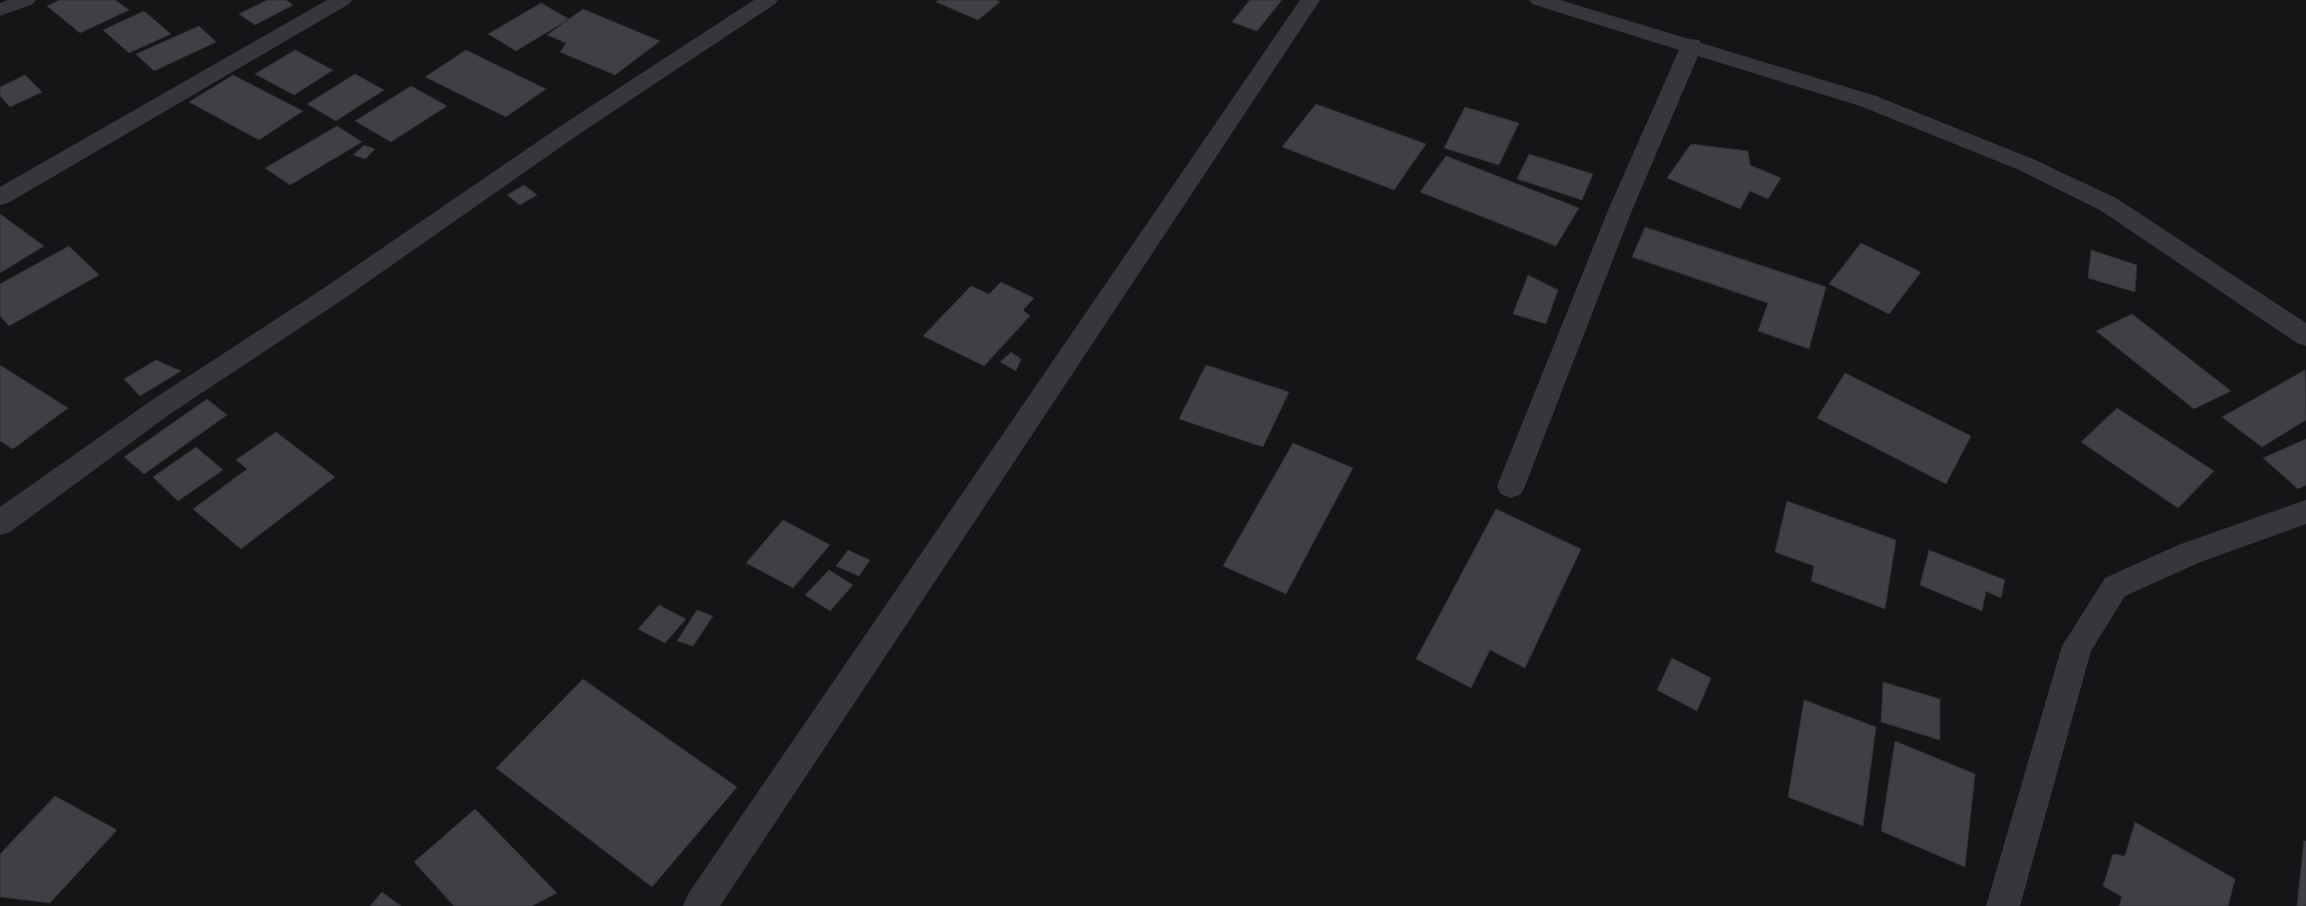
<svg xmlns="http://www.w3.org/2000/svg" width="2306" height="906" font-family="Montserrat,sans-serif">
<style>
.building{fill:#3f3f45;stroke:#2f2f34}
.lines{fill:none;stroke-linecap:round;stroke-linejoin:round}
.street{fill:#36373d;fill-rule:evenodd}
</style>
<rect width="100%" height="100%" fill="#151517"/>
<!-- building -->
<g class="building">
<polygon points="60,0 115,0 129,10 80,33 47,6"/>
<polygon points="267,0 286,0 293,5 255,25 239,14"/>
<polygon points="939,0 996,0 1000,2 978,20 936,2"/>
<polygon points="1250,0 1282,0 1257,31 1232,22"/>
<polygon points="541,3 569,19 516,51 488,34"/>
<polygon points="583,9 660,41 615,75 560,52 566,43 547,35"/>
<polygon points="144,11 171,34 129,53 103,30"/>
<polygon points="199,26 216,42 154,71 136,54"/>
<polygon points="295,50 333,70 294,95 255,74"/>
<polygon points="466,50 546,89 506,117 425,77"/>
<polygon points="355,74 384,90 336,121 307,104"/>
<polygon points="25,75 42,92 10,107 0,96 0,87"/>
<polygon points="233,75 303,111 259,140 189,102"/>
<polygon points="411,86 447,106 391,142 355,121"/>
<polygon points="1316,104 1426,144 1394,190 1282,147"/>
<polygon points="1465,107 1519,123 1499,165 1444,148"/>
<polygon points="337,126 362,142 290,185 265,168"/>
<polygon points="1691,144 1748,151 1750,165 1781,178 1768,199 1750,191 1740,209 1667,178"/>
<polygon points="364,145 375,149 365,159 353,155"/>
<polygon points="1529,154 1593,174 1582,200 1517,179"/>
<polygon points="1446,156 1579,208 1556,246 1420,192"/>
<polygon points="524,185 537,195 520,205 507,195"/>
<polygon points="0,214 44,246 0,273"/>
<polygon points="1645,227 1826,287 1809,349 1758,331 1768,303 1632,257"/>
<polygon points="1861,243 1921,272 1889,314 1829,284"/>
<polygon points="69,246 99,275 9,326 0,316 0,284"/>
<polygon points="2091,250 2137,265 2135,292 2088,278"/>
<polygon points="1528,275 1558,290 1546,324 1513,314"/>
<polygon points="1001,282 1034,298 1023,310 1030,316 984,366 923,336 971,286 989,294"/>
<polygon points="2132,314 2231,391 2194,409 2096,331"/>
<polygon points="1011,352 1021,359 1016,371 1000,362"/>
<polygon points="156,360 181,371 140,396 124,379"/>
<polygon points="0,365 68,408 13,449 0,441"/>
<polygon points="1206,365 1289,392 1263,447 1179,419"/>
<polygon points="2305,370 2306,420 2262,447 2222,417"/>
<polygon points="1845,373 1971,436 1946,484 1817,418"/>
<polygon points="207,399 227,415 144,474 124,457"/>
<polygon points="2117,408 2214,471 2178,508 2081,442"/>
<polygon points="276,432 335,477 241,549 193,509 247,469 236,460"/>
<polygon points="2306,439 2306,485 2298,489 2263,458"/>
<polygon points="1293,443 1353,468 1286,594 1223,566"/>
<polygon points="196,447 223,470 178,501 153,477"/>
<polygon points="1787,501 1896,540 1885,609 1811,581 1814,566 1775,552"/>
<polygon points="1496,509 1581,549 1525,668 1490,650 1471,688 1416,659"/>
<polygon points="783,520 830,545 793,588 746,563"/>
<polygon points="848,550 870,560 859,576 836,566"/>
<polygon points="1929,550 2005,580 2001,598 1986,591 1982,611 1920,585"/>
<polygon points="829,570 853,585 830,611 805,595"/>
<polygon points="659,605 686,619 665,643 638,629"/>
<polygon points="697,610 713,616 693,646 677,641"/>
<polygon points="1672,658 1711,678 1697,711 1657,690"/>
<polygon points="583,679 737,787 652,887 496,768"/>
<polygon points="1883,682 1940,699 1940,740 1881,722"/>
<polygon points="1804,700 1876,727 1863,826 1788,797"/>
<polygon points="1895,741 1975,774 1965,867 1881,831"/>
<polygon points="55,796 117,830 50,903 0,897 0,854"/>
<polygon points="475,809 557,893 532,906 454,906 414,862"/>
<polygon points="2135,822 2235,879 2228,906 2119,906 2122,897 2103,886 2113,854 2125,856"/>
<polygon points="2304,840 2306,842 2306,906 2297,906"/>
<polygon points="382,892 401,906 370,906"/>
</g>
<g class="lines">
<!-- street -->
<g class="street">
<polygon points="8,0 36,0 33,4 0,16 0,3"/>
<polygon points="327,0 352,0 349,4 8,203 0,205 0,187"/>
<polygon points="754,0 778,0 775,4 575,137 342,300 170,414 10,532 0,535 0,507 152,400 324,288 559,127"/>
<polygon points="1300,0 1320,0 720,906 683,906 688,894"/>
<polygon points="1529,0 1560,0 1689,39 1699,40 1701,43 1876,96 2033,159 2116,198 2306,323 2306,346 2297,343 2100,210 2017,169 1860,106 1698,56 1633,208 1525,486 1521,494 1511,498 1501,494 1497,486 1609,208 1679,50 1532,4"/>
<polygon points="2306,500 2306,524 2198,563 2125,596 2091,651 2020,906 1986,906 2062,646 2105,578 2178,545"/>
</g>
</g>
</svg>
